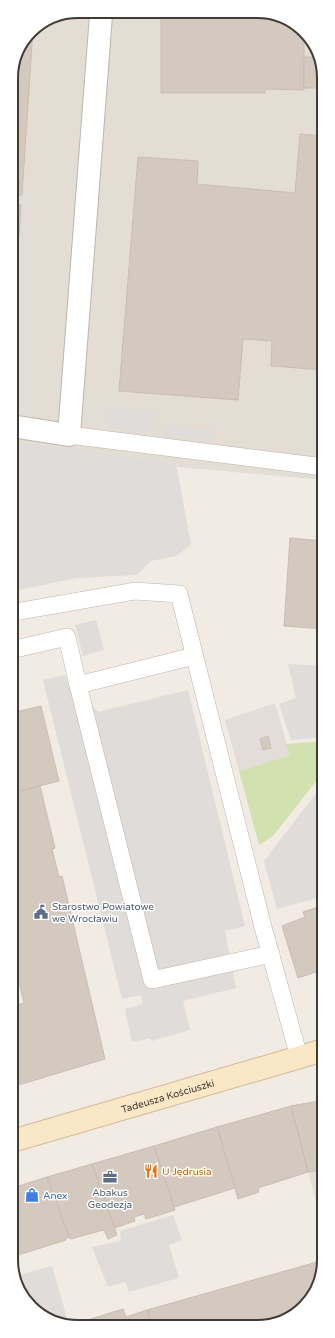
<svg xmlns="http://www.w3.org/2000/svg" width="335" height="1338" font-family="'Varela Round',sans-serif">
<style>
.residential{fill:#e4ddd3}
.industrial{fill:#e3ddd9}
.green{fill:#d1e2b0}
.parking{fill:#dfdcd9}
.building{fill:#d4c9be;stroke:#cbbdaf}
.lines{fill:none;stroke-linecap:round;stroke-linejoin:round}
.lane-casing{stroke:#beb5ab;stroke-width:18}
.street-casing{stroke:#beb5ab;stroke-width:24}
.secondary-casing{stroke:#d0bb9a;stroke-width:24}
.lane{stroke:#fff;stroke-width:17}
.street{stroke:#fff;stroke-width:22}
.secondary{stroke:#fae7c5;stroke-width:22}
.labels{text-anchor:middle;stroke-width:3;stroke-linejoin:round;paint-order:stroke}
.service-label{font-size:10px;fill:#4e5e75;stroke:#fff;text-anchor:start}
.street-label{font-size:10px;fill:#423b35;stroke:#fff}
.food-label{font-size:10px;fill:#c56008;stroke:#fff;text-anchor:start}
.shop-label{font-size:10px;fill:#366cbe;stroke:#fff;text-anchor:start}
.rim{fill:none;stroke:#423b35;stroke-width:2}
</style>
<rect width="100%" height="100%" fill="#f1ebe4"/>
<!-- residential -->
<g class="residential">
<polygon points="274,13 307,34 323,69 324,480 177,467 176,463 11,440 11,74 31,30 52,16"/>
<polygon points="324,1100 324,1232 291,1106"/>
</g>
<!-- industrial -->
<polygon class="industrial" points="275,703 290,755 239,771 225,720"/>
<!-- green -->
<polygon class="green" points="324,741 324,771 273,836 259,845 239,771 290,755 286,744"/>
<!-- parking -->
<g class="parking">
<polygon points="110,408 156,411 154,434 108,429"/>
<polygon points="165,425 216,430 215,441 164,437"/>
<polygon points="11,440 176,463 191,545 176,556 151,561 137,575 76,578 15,591 11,568"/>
<polygon points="96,620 104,650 83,656 75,625"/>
<polygon points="288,664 324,666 324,737 291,740 279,704 296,698"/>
<polygon points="64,675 98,712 188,690 245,926 225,931 236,988 183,1001 190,1030 152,1041 150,1038 132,1042 125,1009 143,1004 141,995 122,999 43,680"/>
<polygon points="324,783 324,896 277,909 264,861"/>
<polygon points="173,1215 182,1240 169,1245 179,1278 129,1292 125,1282 108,1287 92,1247 121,1241 120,1231"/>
<polygon points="52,1266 69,1325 67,1326 28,1304 15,1276"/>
</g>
<!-- building -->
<g class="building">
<polygon points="274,13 304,32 304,90 265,89 265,93 161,93 161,15"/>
<polygon points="33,29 22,195 15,195 14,204 21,205 17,264 11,263 11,74 31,30"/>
<polygon points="304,57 318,57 323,69 323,88 304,88"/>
<polygon points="300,134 323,136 324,370 271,366 272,341 243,339 238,400 119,391 138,157 198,161 197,184 295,193"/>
<polygon points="11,276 16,276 11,345"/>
<polygon points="290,538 324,541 324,629 284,626"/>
<polygon points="11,669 15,680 11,681"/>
<polygon points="41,706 59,781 11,793 11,713"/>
<polygon points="268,736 271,748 263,750 260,739"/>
<polygon points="40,786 55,848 52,849 59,877 62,876 105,1059 12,1087 12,1006 24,1003 11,948 11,793"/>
<polygon points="324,905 324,971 322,970 298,978 282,926 305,917 303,912"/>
<polygon points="324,1100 324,1170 308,1172 291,1106"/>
<polygon points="291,1106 308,1172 258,1188 259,1192 238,1199 217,1127"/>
<polygon points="217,1127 235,1188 174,1207 154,1146"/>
<polygon points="154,1146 175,1210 146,1219 144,1214 134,1217 135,1221 115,1228 92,1164"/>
<polygon points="92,1164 117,1235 108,1239 104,1230 70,1239 47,1177"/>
<polygon points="47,1177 69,1237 66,1238 66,1240 12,1257 12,1188"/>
<polygon points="324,1260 324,1264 307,1304 266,1326 152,1326 147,1310"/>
<polygon points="123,1309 126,1317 147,1310 152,1326 68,1326"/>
</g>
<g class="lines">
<defs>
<g id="lane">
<polyline points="69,435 324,467"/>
<polyline points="21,611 135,591 179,594 263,927 299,1057"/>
<polyline points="11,650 67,637 78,685 194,656"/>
<polyline points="78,685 152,980 271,954"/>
</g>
<polyline id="street" points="11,426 69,435 101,15"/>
<g id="secondary">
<path id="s1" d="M12,1141l312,-91"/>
</g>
</defs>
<!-- lane casing -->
<use href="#lane" class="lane-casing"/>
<!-- street casing -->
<use href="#street" class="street-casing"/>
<!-- secondary casing -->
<use href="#secondary" class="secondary-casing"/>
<!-- lane -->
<use href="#lane" class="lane"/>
<!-- street -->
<use href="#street" class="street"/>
<!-- secondary -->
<use href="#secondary" class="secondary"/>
</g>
<!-- icons -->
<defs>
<symbol id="civic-bare" viewBox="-9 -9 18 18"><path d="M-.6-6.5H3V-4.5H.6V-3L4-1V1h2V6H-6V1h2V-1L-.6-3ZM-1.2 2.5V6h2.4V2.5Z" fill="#5c6f8a" stroke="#fff" stroke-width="2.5" paint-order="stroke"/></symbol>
<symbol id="restaurant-bare" viewBox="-9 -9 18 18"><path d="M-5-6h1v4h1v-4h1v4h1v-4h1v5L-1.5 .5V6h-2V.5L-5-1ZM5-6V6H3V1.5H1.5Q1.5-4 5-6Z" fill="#e8710a" stroke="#fff" stroke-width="2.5" paint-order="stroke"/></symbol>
<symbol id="office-bare" viewBox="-9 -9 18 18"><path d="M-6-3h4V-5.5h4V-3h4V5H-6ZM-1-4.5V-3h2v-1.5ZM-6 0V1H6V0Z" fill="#5c6f8a" stroke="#fff" stroke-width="2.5" paint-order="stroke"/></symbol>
<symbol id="shop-bare" viewBox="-9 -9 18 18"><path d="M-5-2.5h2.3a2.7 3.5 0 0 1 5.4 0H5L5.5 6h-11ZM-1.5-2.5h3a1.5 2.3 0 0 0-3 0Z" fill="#3f7fe0" stroke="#fff" stroke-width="2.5" paint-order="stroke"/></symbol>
</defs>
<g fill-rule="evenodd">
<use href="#civic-bare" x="31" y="902" width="20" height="20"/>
<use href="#restaurant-bare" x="141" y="1161" width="20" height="20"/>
<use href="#office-bare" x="100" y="1167" width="20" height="20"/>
<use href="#shop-bare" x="22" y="1185" width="20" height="20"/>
</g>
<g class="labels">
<!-- service labels -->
<g class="service-label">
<text x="52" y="910">Starostwo Powiatowe<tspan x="52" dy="12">we Wrocławiu</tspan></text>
<text x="110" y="1196" text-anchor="middle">Abakus<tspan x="110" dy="12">Geodezja</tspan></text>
</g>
<!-- street labels -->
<g class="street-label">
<text dy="4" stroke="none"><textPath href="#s1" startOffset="162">Tadeusza Kościuszki</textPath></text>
</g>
<!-- food labels -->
<g class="food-label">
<text x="162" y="1175">U Jędrusia</text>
</g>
<!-- shop labels -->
<g class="shop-label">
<text x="43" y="1199">Anex</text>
</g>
</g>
<!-- crop -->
<path d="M0 0H335V1338H0ZM78 18H257A60 60 0 0 1 317 78V1260A60 60 0 0 1 257 1320H78A60 60 0 0 1 18 1260V78A60 60 0 0 1 78 18Z" fill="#fff" fill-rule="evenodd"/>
<path class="rim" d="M78 18H257A60 60 0 0 1 317 78V1260A60 60 0 0 1 257 1320H78A60 60 0 0 1 18 1260V78A60 60 0 0 1 78 18Z"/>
</svg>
